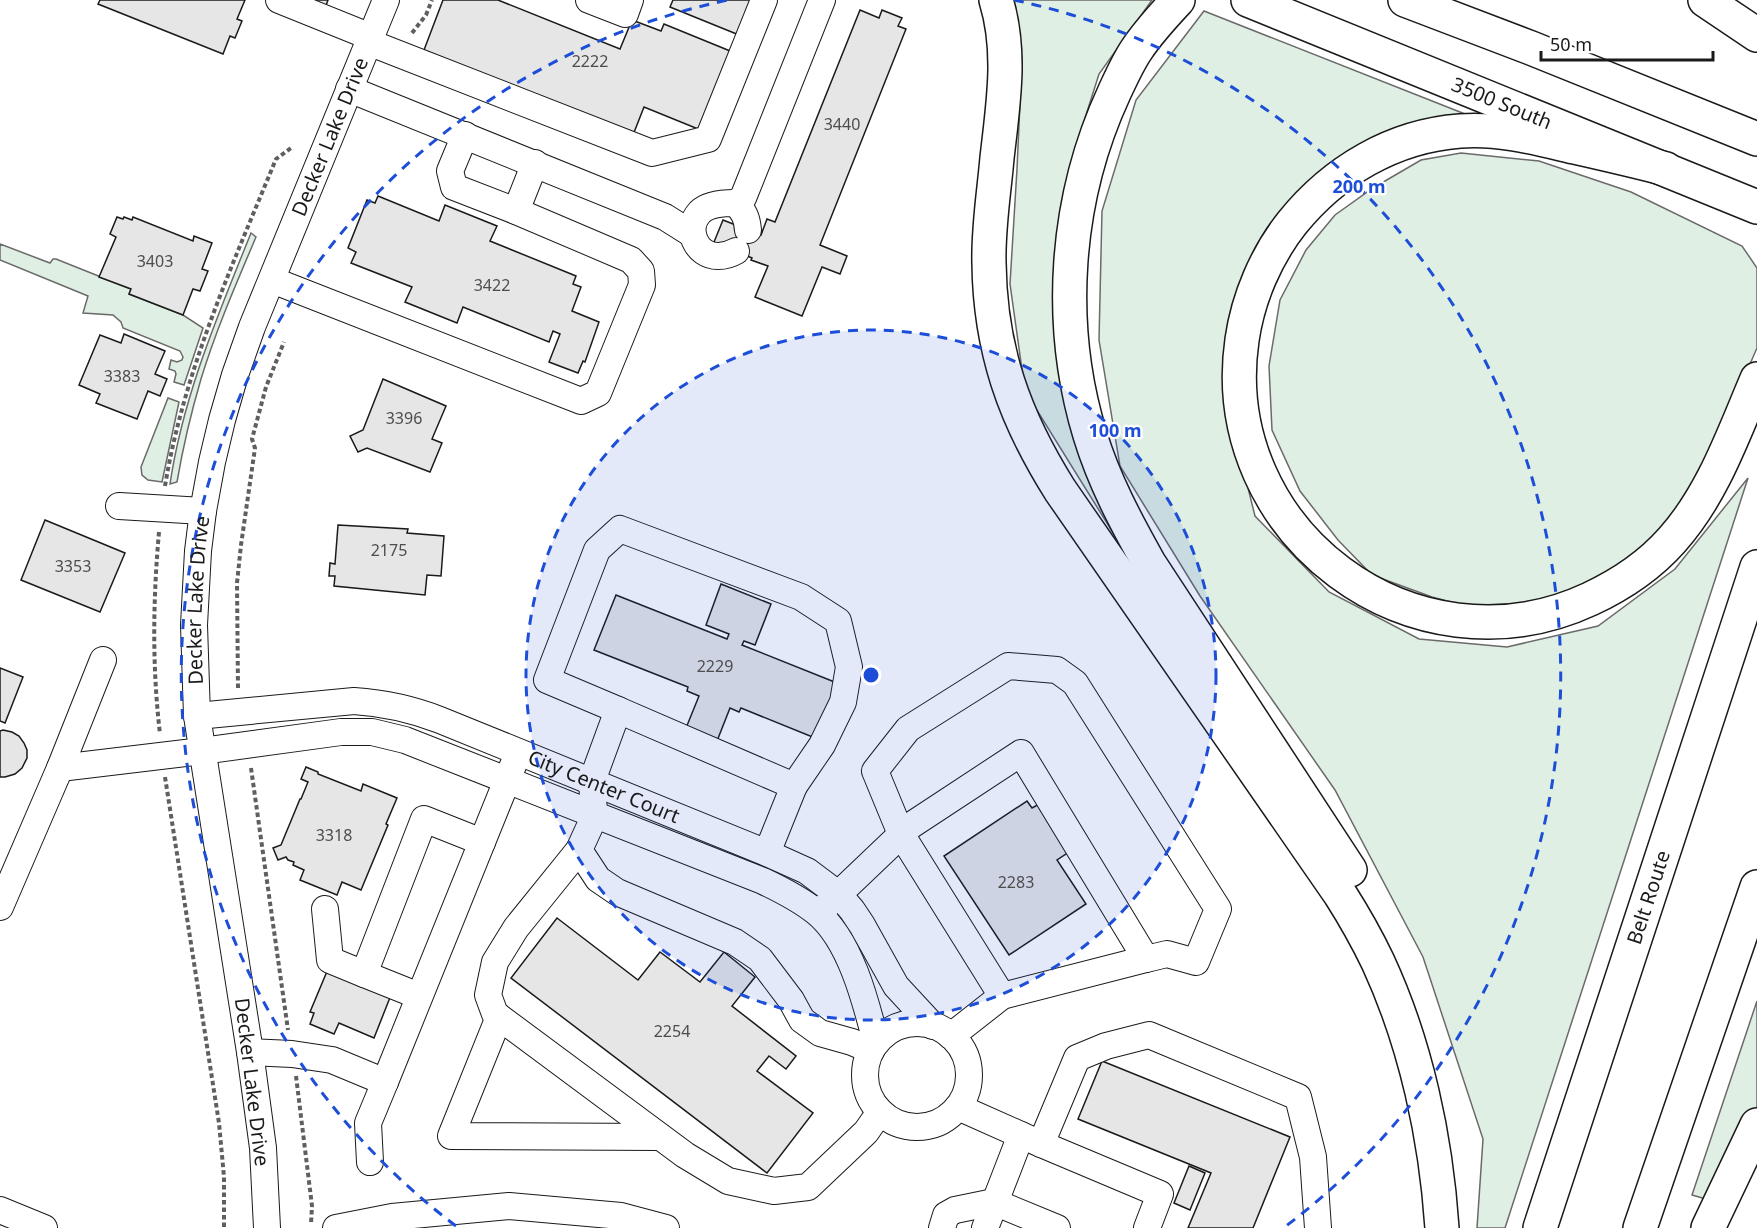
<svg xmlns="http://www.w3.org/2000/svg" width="1757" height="1228" font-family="'Noto Sans',sans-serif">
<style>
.green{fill:#e0efe3;stroke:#6a6a6a;stroke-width:1.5}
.building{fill:#e6e6e6;stroke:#1a1a1a;stroke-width:1.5}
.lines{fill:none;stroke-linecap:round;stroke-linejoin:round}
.minor-casing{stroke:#1a1a1a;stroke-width:28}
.major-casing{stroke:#1a1a1a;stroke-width:36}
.highway-casing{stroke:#1a1a1a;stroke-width:36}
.path{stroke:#5f5f5f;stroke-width:4;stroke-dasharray:4.5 3;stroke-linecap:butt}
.minor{stroke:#fff;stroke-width:26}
.major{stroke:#fff;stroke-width:33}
.highway{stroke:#fff;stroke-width:33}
.ring{fill:none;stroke:#1d4ed8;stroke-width:3;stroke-dasharray:10 8}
.labels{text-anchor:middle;stroke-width:4.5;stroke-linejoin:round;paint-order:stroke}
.number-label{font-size:16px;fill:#4d4d4d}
.street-label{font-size:20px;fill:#1a1a1a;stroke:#fff}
.centre{fill:#1d4ed8;stroke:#fff;stroke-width:3}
.ring-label{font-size:18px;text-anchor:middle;font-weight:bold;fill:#1d4ed8;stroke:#fff;stroke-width:4.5;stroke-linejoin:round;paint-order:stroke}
</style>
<rect width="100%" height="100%" fill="#fff"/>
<!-- green -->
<g class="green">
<polygon points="1014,0 1152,0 1099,74 1073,156 1058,254 1133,565 1025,391 1010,284 1017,169 1022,59"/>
<polygon points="1204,11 1465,114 1351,151 1273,222 1227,404 1255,516 1329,592 1419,639 1507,647 1598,626 1675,569 1748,478 1505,1228 1477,1228 1483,1139 1423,957 1335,790 1200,596 1120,466 1099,340 1102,211 1136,100"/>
<polygon points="1461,153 1539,161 1631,192 1742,246 1757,268 1757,348 1697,485 1640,559 1575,597 1519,607 1470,607 1432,597 1372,575 1338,540 1300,491 1272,430 1269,366 1280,300 1306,250 1335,215 1373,188 1421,160"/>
<path d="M251,233l5,4c-20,47 -40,93 -55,142 -10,34 -18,68 -24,103l-7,2c13,-88 48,-169 81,-251z"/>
<polygon points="0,244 50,263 53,259 56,259 131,289 129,294 183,315 203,328 184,385 174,382 176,374 175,371 169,369 171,360 177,362 182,360 183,357 180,351 123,328 121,322 113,315 83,313 88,296 0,260"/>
<polygon points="168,398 179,402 162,482 148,480 142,475 141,467"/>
<polygon points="1757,1001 1757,1108 1706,1199 1692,1195"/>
</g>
<!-- building -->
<g class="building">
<polygon points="100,0 245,0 237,19 242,21 235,38 230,36 223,54 98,4"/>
<polygon points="295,0 328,0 324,11"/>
<polygon points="443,0 498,0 620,49 632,20 661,31 664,24 735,53 703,131 644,107 633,135 424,50"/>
<polygon points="673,0 754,0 739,35 670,7"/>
<polygon points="860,10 879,18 882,10 902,18 898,26 906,29 820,245 847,256 840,274 822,267 802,316 755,297 768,266 751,260 752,258 714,242 723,220 761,235 767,219 775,222"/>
<polygon points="378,196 439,221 445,205 497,226 490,241 576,276 573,284 581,287 572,311 599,322 585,362 583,361 578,373 549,362 560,334 553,331 549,342 463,307 457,323 405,302 412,287 351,263 356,252 348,248 367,200 375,203"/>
<polygon points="117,217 123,219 124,217 132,220 133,217 193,241 194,236 212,243 202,269 208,271 200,291 193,289 183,315 129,294 131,289 99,277 116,237 110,234"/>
<polygon points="124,334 165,351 155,374 167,379 160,396 148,391 137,419 96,403 100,394 79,385 100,335 121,343"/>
<polygon points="383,379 446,406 432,439 442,443 430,472 367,448 358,452 350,436 363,430"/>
<polygon points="45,520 125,553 100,612 21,580"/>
<polygon points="338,525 408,529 407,533 444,536 441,576 427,575 425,595 334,586 335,576 329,576 330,563 335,564"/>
<polygon points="721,584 771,604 755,645 744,641 742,645 837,683 815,738 741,708 739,712 730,708 717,741 686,728 699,696 687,691 688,687 594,650 616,595 727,639 729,634 706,625"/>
<polygon points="0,668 23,677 5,723 0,721"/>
<polygon points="3,730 12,732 19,736 24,743 27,750 27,758 22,768 15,774 5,777 0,777 0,731"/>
<polygon points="306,767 318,772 318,774 361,791 363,784 397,798 386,824 388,825 361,890 342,882 337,895 300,880 304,870 293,865 294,862 288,860 286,857 278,860 273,848 281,845 300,799 301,799 308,782 301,779"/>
<polygon points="1027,801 1032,808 1041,803 1072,850 1057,860 1086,904 1009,955 944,856"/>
<polygon points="557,918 638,980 660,952 700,982 724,952 755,977 732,1006 796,1056 786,1069 769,1056 757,1071 813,1113 767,1173 511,978"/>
<polygon points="328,969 391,995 374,1038 339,1023 334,1034 310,1024 314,1013 310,1012"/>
<polygon points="1102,1061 1290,1137 1253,1228 1188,1228 1211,1173 1078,1119"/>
<polygon points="1189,1166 1205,1173 1190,1210 1174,1203"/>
</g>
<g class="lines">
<defs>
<g id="minor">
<polyline points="279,0 371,37"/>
<polyline points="589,0 625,14 630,0"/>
<polyline points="368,42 652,153 708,139 764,0"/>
<polyline points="349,89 665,217 692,234"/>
<polyline points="465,135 450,171 454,187 516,211"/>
<polyline points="735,203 743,198 822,0"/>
<path d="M736,251c-5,3 -11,5 -18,5 -22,0 -34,-27 -18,-44 8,-8 24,-9 35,-9 9,8 12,15 13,27"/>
<polyline points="272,280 581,401 598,393 642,285 641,271 631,260 516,211 535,163"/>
<polyline points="119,506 203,511"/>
<polyline points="618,710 547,680 597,550 620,529 801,597 838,621 849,667 843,702 822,745 794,786"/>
<path id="s1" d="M197,716l157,-15c30,2 58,8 86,19l327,133 40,18 32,24 13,15 10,15 34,61 37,40"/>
<path d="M60,768l142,-17 139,-19h31l33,8 358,141c19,9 37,18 53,31 34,27 50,90 60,130"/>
<polyline points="579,850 598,879 617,892 735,942 760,959 791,1000 802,1020 820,1033 852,1042 871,1050"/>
<polyline points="767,853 794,786 618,710 592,781 594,813 590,826 579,850 516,928 495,962 488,995 495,1014 685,1155 728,1181 774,1191 808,1187 866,1132 880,1112"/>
<polyline points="0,907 60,768 103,660"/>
<polyline points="825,907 910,826 1021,753 1146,959 1002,996 951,1036"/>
<polyline points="325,909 330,960 364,974 424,819 482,842"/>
<polyline points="364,974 419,996"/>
<polyline points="1002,996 901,834 875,771 908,729 1008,666 1057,670 1075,683 1218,909 1196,962 1167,954 1146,959"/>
<polyline points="499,1017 451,1136 660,1137"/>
<circle cx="917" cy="1075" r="52"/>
<polyline points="250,1052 292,1054 332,1060 385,1082 514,763"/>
<polyline points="958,1107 1041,1144 1160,1194 1147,1228"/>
<polyline points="1041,1144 1077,1058 1106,1046 1149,1035 1298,1097 1313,1157 1318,1228"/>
<polyline points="370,1162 368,1123 385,1082"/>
<polyline points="0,1210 44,1228"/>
<path id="s2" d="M267,1228l-4,-80 -13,-96 -53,-336 -3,-91 4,-74 5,-40 9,-49 10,-42 13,-45 17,-48 134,-327"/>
<polyline points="336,1228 392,1217 509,1206 621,1216 666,1228"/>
<polyline points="942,1228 946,1215 955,1210 994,1202 1057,1228"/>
<polyline points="985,1228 1021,1135"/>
</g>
<g id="major">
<path id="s3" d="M1248,0l509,207"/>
<polyline points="1405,0 1531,48 1757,139"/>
</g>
<g id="highway">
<path d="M996,0c16,52 7,105 1,158 -3,35 -9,70 -8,105 1,86 25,154 71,227l280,404c14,22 27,45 38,68 38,82 58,176 64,266"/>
<path d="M1178,0c-14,15 -29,31 -41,49 -9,13 -16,29 -23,44 -49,106 -58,230 -24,342 14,46 36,87 59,128l201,307"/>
<polyline points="1705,0 1757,35"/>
<path d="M1666,169c-30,-8 -61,-15 -92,-22 -38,-9 -74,-19 -114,-16 -67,5 -126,40 -168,92 -26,33 -44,75 -50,117 -28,192 172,341 348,259 30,-14 59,-33 82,-59 41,-46 61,-105 85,-161"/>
<path id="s4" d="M1540,1228l217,-661"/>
<polyline points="1640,1228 1757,887"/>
<polyline points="1708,1228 1757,1125"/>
</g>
</defs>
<!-- minor casing -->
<use href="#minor" class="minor-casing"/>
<!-- major casing -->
<use href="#major" class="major-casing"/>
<!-- highway casing -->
<use href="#highway" class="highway-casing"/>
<!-- path -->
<g class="path">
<polyline points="412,33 426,15 432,0"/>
<path d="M165,486c19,-115 67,-220 111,-327l15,-11"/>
<path d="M159,532c-6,68 -7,134 1,202"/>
<polyline points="238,688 237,583 241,545 255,448 252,439 266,387 284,342"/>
<polyline points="251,768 288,1030"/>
<polyline points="165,777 219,1123 224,1177 224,1228"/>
<polyline points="296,1076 312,1206 311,1224"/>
</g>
<!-- minor -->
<use href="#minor" class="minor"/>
<!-- major -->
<use href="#major" class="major"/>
<!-- highway -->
<use href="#highway" class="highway"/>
</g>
<!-- distance rings -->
<circle cx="871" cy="675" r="345" fill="#1d4ed8" fill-opacity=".12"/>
<g class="ring">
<circle cx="871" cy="675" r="345"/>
<path d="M456 1226A690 690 0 0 1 728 0M1014 0A690 690 0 0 1 1286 1226"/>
</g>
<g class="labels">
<!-- number labels -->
<g class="number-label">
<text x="590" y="67">2222</text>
<text x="842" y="130">3440</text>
<text x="155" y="267">3403</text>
<text x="492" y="291">3422</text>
<text x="122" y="382">3383</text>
<text x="404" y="424">3396</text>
<text x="389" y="556">2175</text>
<text x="73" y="572">3353</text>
<text x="715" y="672">2229</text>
<text x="334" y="841">3318</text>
<text x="1016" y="888">2283</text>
<text x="672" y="1037">2254</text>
</g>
<!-- street labels -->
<g class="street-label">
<text dy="7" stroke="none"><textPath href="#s3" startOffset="274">3500 South</textPath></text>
<text dy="7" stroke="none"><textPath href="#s2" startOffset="1119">Decker Lake Drive</textPath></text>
<text dy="7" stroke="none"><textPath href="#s2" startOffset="633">Decker Lake Drive</textPath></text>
<text dy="7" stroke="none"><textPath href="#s1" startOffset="423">City Center Court</textPath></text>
<text dy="7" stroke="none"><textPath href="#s4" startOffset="348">Belt Route</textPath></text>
<text transform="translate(252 1082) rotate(83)" y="7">Decker Lake Drive</text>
</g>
</g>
<circle cx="871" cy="675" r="9" class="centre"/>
<g class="ring-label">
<text x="1359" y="193">200 m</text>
<text x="1115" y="437">100 m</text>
</g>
<!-- scale -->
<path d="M1541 51v9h172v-9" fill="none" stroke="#1a1a1a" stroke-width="3"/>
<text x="1550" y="51" font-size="18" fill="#1a1a1a" stroke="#ffffff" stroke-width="4.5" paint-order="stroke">50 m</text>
</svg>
